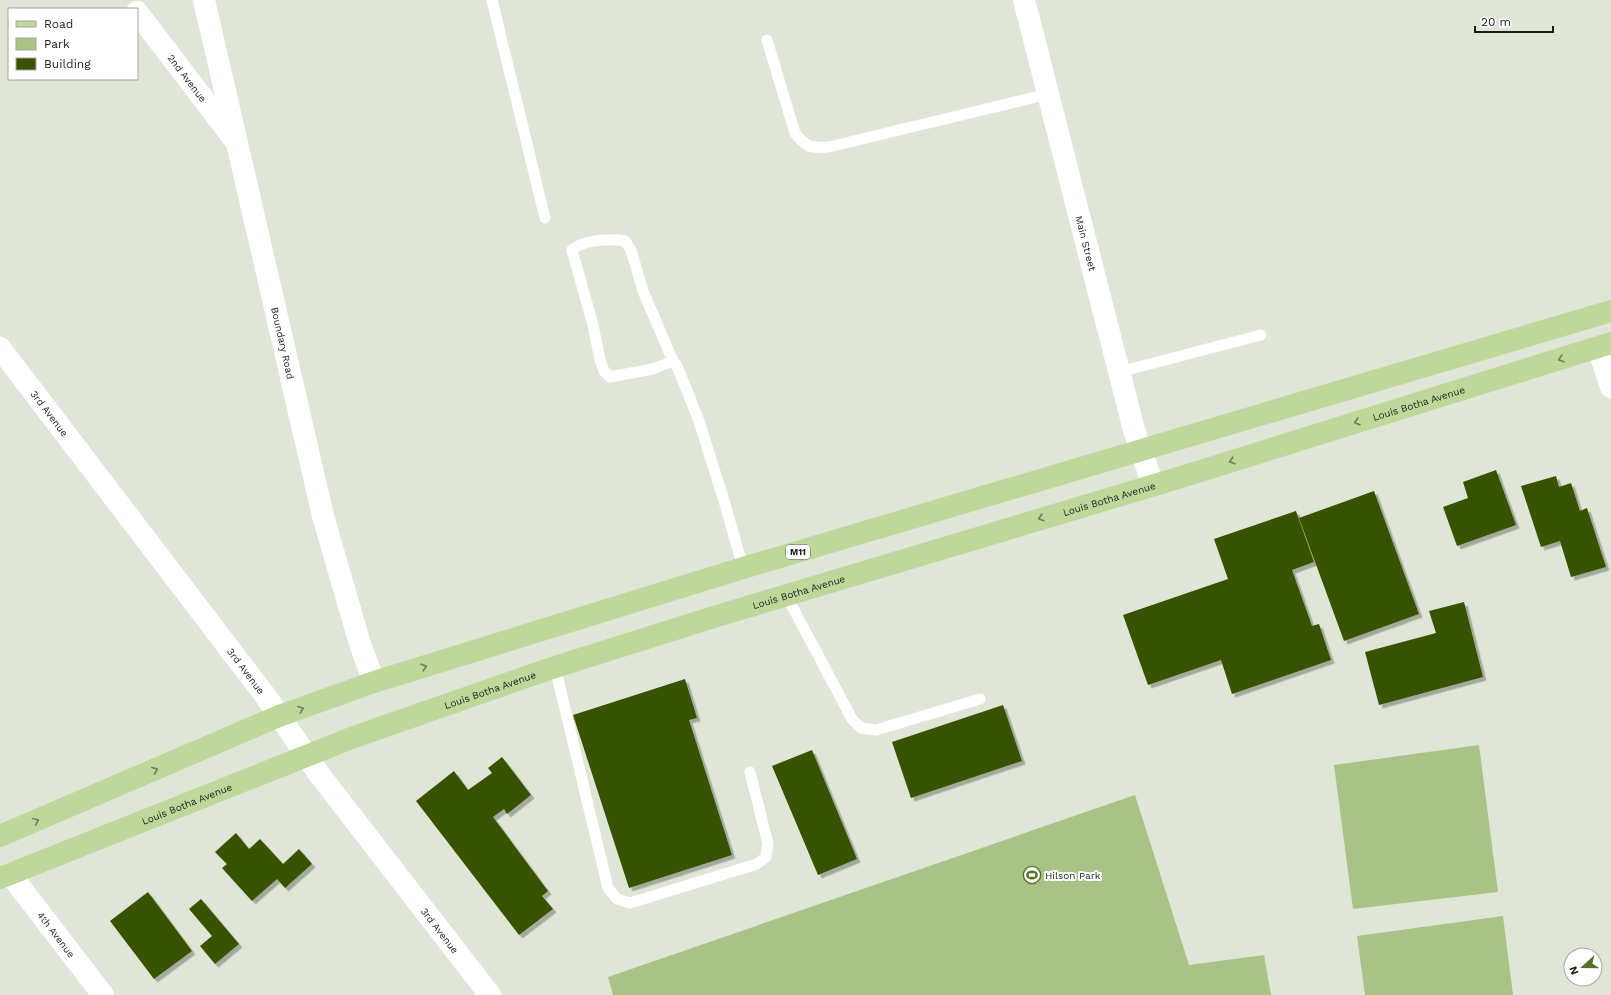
<svg xmlns="http://www.w3.org/2000/svg" width="1611" height="995" font-family="'Work Sans',sans-serif">
<style>
.green{fill:#a9c387}
.building{fill:#395201;filter:url(#shadow)}
.lines{fill:none;stroke-linecap:round;stroke-linejoin:round}
.service{stroke:#fff;stroke-width:11}
.minor{stroke:#fff;stroke-width:22}
.primary{stroke:#bfd79b;stroke-width:22}
.oneway{stroke:#6e7b5a}
.labels{text-anchor:middle;stroke-width:4;stroke-linejoin:round;paint-order:stroke}
.shield{fill:#fff;stroke:#61625f;stroke-width:1}
.shield-label{font-size:9px;font-weight:bold;fill:#1d1f1a}
.street-label{font-size:10px;fill:#1d1f1a;stroke:#fff}
.poi-label{font-size:10px;fill:#1d1f1a;stroke:#fff;text-anchor:start}
</style>
<defs>
<filter id="shadow"><feDropShadow dx="3.5" dy="3.5" stdDeviation="0" flood-color="#0004"/></filter>
</defs>
<rect width="100%" height="100%" fill="#dfe6d7"/>
<!-- green -->
<g class="green">
<polygon points="1479,745 1498,892 1353,909 1334,765"/>
<polygon points="1135,795 1189,965 1264,955 1271,995 613,995 608,977"/>
<polygon points="1503,916 1513,995 1365,995 1357,936"/>
</g>
<!-- building -->
<g class="building">
<polygon points="1496,470 1516,525 1457,546 1443,507 1468,498 1463,482"/>
<polygon points="1556,476 1559,487 1571,483 1580,511 1587,508 1606,567 1571,577 1560,541 1541,547 1521,486"/>
<polygon points="1374,491 1419,614 1344,641 1299,518"/>
<polygon points="1296,511 1314,562 1292,570 1312,626 1319,624 1331,660 1232,694 1221,660 1148,685 1123,615 1228,579 1214,539"/>
<polygon points="1464,602 1483,677 1379,705 1365,652 1436,633 1429,611"/>
<polygon points="685,679 697,718 689,720 732,855 629,888 573,715"/>
<polygon points="1003,705 1022,761 911,798 892,742"/>
<polygon points="812,750 857,859 818,875 772,766"/>
<polygon points="502,757 531,795 507,814 504,809 493,817 548,891 542,896 553,909 519,935 416,801 454,771 468,790 492,773 488,768"/>
<polygon points="236,833 249,849 260,839 283,864 299,849 312,864 285,888 277,879 252,901 222,868 227,864 215,852"/>
<polygon points="148,892 192,951 154,979 110,921"/>
<polygon points="201,899 239,944 215,964 200,946 212,936 189,909"/>
</g>
<g class="lines">
<!-- service -->
<g class="service">
<polyline points="492,0 545,218"/>
<path d="M767,40l28,93c12,15 16,15 34,14l219,-53"/>
<path d="M673,361l-30,-70 -12,-41 -6,-9c-14,-3 -43,-1 -53,9l21,75 7,35 4,11 6,6 43,-8 20,-8 4,5 22,55 26,83 18,64"/>
<polyline points="1119,372 1261,335"/>
<polyline points="786,595 852,719 861,728 876,730 980,699"/>
<polyline points="555,667 608,888 617,899 630,903 757,864 766,857 768,844 750,772"/>
</g>
<!-- minor -->
<g class="minor">
<path id="s1" d="M204,0l119,516 37,128 14,38"/>
<path id="s2" d="M1024,0l110,430 19,55"/>
<path id="s3" d="M137,12l97,127"/>
<polyline points="1598,347 1611,387"/>
<path id="s4" d="M0,348l267,350 52,76 171,221"/>
<path id="s5" d="M10,874l93,121"/>
</g>
<!-- primary -->
<g class="primary">
<polyline points="0,836 279,716 374,682 743,568 1611,311"/>
<path id="s6" d="M0,878l354,-141 201,-70 162,-51 461,-138 433,-135"/>
</g>
</g>
<!-- one-way arrows -->
<defs><path id="oneway-chevron" d="M-2-3.5L2.5 0L-2 3.5" fill="none" stroke-width="1.6" stroke-linecap="round" stroke-linejoin="round"/></defs>
<g class="oneway">
<use href="#oneway-chevron" transform="translate(1561 359) rotate(163)"/>
<use href="#oneway-chevron" transform="translate(1357 422) rotate(163)"/>
<use href="#oneway-chevron" transform="translate(1232 461) rotate(163)"/>
<use href="#oneway-chevron" transform="translate(1041 518) rotate(163)"/>
<use href="#oneway-chevron" transform="translate(424 667) rotate(-17)"/>
<use href="#oneway-chevron" transform="translate(301 709) rotate(-20)"/>
<use href="#oneway-chevron" transform="translate(155 770) rotate(-23)"/>
<use href="#oneway-chevron" transform="translate(36 821) rotate(-23)"/>
</g>
<!-- icons -->
<defs>
<symbol id="stadium-ring" viewBox="-11 -11 22 22"><circle r="9.5" fill="#fff" stroke="#557125" stroke-width="1.5"/><path d="M0-5a6.5 5 0 1 0 0 10a6.5 5 0 1 0 0-10ZM-3.5-1.8h7v3.6h-7Z" fill="#557125"/></symbol>
</defs>
<g fill-rule="evenodd">
<use href="#stadium-ring" x="1022" y="865" width="20" height="20"/>
</g>
<g class="labels">
<!-- shield labels -->
<rect class="shield" x="786" y="545" width="24" height="14" rx="3"/>
<g class="shield-label">
<text x="798" y="555">M11</text>
</g>
<!-- street labels -->
<g class="street-label">
<text dy="4" stroke="none"><textPath href="#s3" startOffset="83">2nd Avenue</textPath></text>
<text dy="4" stroke="none"><textPath href="#s2" startOffset="251">Main Street</textPath></text>
<text dy="4" stroke="none"><textPath href="#s1" startOffset="352">Boundary Road</textPath></text>
<text dy="4" stroke="none"><textPath href="#s6" startOffset="1497">Louis Botha Avenue</textPath></text>
<text dy="4" stroke="none"><textPath href="#s4" startOffset="82">3rd Avenue</textPath></text>
<text dy="4" stroke="none"><textPath href="#s6" startOffset="1173">Louis Botha Avenue</textPath></text>
<text dy="4" stroke="none"><textPath href="#s6" startOffset="849">Louis Botha Avenue</textPath></text>
<text dy="4" stroke="none"><textPath href="#s4" startOffset="406">3rd Avenue</textPath></text>
<text dy="4" stroke="none"><textPath href="#s6" startOffset="525">Louis Botha Avenue</textPath></text>
<text dy="4" stroke="none"><textPath href="#s6" startOffset="201">Louis Botha Avenue</textPath></text>
<text dy="4" stroke="none"><textPath href="#s4" startOffset="730">3rd Avenue</textPath></text>
<text dy="4" stroke="none"><textPath href="#s5" startOffset="76">4th Avenue</textPath></text>
</g>
<!-- poi labels -->
<g class="poi-label">
<text x="1045" y="879">Hilson Park</text>
</g>
</g>
<!-- legend -->
<rect x="8" y="8" width="130" height="72" fill="#ffffff" stroke="#a5a5a3"/>
<rect x="16" y="21" width="20" height="6" fill="#bfd79b" stroke="#a5a5a3"/>
<text x="44" y="28" font-size="12" fill="#1d1f1a">Road</text>
<rect x="16" y="38" width="20" height="12" fill="#a9c387" stroke="#a5a5a3"/>
<text x="44" y="48" font-size="12" fill="#1d1f1a">Park</text>
<rect x="16" y="58" width="20" height="12" fill="#395201" stroke="#a5a5a3"/>
<text x="44" y="68" font-size="12" fill="#1d1f1a">Building</text>
<!-- north arrow -->
<g transform="translate(1583 967) rotate(249)"><circle r="19" fill="#ffffff" stroke="#a5a5a3"/>
<path d="M0-3L7 15L0 10L-7 15Z" fill="#557125"/>
<text y="-6" font-size="11" font-weight="bold" text-anchor="middle" fill="#1d1f1a">N</text>
</g>
<!-- scale -->
<path d="M1475 26v6h78v-6" fill="none" stroke="#1d1f1a" stroke-width="2"/>
<text x="1481" y="26" font-size="12" fill="#1d1f1a" stroke="#ffffff" stroke-width="3" paint-order="stroke">20 m</text>
</svg>
